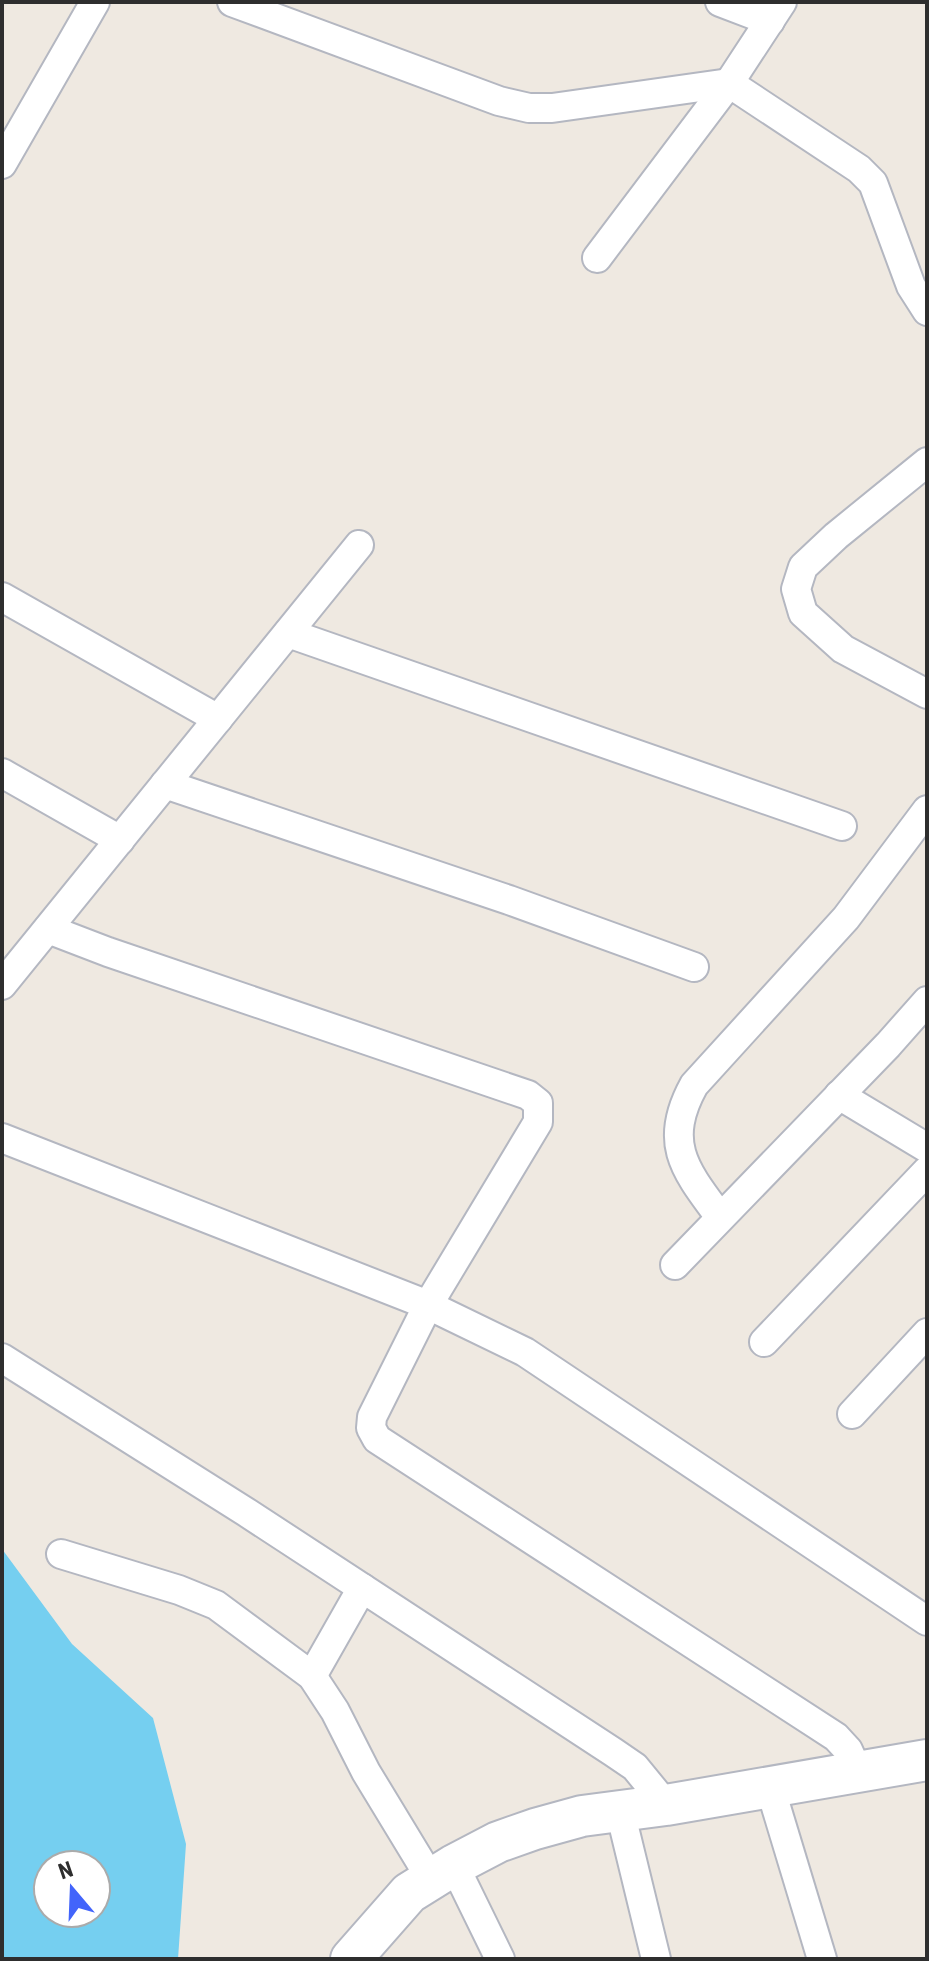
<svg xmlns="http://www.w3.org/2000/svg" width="929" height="1961" font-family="'Roboto Condensed',sans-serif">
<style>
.water{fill:#75cff0;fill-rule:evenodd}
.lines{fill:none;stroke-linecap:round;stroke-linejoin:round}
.street-casing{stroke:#b4b7c1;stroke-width:32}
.secondary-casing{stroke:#b4b7c1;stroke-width:44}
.street{stroke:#fff;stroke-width:28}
.secondary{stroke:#fff;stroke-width:40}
</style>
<rect width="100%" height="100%" fill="#efe9e1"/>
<!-- water -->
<path class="water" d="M2,1549l70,95 81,74 33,126 -8,115h-176zM48,1865h48v48h-48z"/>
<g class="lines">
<defs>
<g id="street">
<polyline points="232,2 499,101 529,108 552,108 729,83 859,169 873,183 911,286 927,311"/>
<polyline points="720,2 770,21"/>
<polyline points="2,164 95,2"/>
<polyline points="597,258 729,83 782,2"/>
<polyline points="927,462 836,536 803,567 796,589 803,613 843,649 927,694"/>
<polyline points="2,597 218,719"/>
<polyline points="288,633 842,826"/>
<polyline points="2,773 120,840"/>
<polyline points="165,784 509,900 694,967"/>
<polyline points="48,929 108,952 528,1095 538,1103 538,1122 428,1305 372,1417 371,1428 377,1439 836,1737 848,1750 858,1772"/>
<polyline points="2,985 359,545"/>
<polyline points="839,1095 927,1148"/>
<polyline points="2,1138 428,1305 525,1352 927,1621"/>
<path d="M720,1217c-35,-47 -58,-74 -26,-132l152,-167 81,-108"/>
<polyline points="675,1265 888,1045 927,1001"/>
<polyline points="764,1342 927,1171"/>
<polyline points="2,1358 246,1512 613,1752 635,1767 666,1805"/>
<polyline points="852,1414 927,1333"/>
<polyline points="61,1554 179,1590 216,1605 312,1676 335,1711 366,1772 431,1879"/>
<polyline points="312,1676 362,1588"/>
<polyline points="770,1787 822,1959"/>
<polyline points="620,1811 656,1959"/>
<polyline points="454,1865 500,1959"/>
</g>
<polyline id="secondary" points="351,1959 409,1893 454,1865 498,1842 535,1829 582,1816 666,1805 927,1760"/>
</defs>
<!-- street casing -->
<use href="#street" class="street-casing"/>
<!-- secondary casing -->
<use href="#secondary" class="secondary-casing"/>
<!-- street -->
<use href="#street" class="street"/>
<!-- secondary -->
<use href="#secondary" class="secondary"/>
</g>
<!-- border -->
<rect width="929" height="1961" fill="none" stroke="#2e2e2e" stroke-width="8"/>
<!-- north arrow -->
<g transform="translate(72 1889) rotate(341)"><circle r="38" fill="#ffffff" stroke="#ababab" stroke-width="2"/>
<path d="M0-6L14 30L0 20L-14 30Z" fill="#4264fb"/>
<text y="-12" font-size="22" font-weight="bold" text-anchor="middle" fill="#2e2e2e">N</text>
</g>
</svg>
